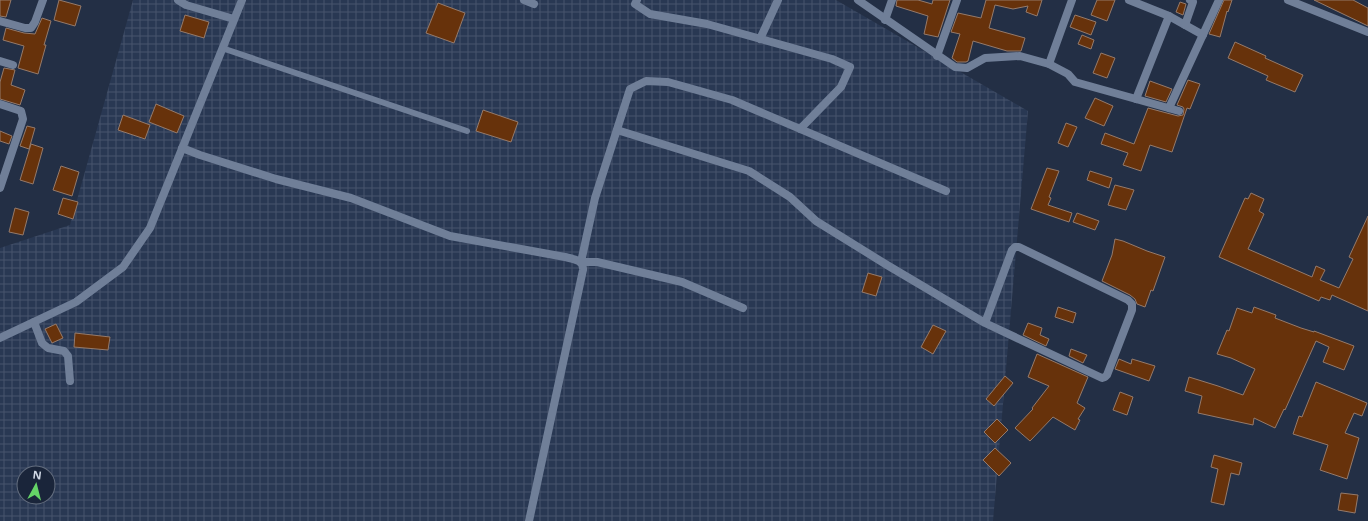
<svg xmlns="http://www.w3.org/2000/svg" width="1368" height="521" font-family="'Open Sans',sans-serif">
<style>
.industrial{fill:url(#industrial-grid);fill-rule:evenodd}
.building{fill:#67320b;stroke:#957a6a}
.lines{fill:none;stroke-linecap:round;stroke-linejoin:round}
.service{stroke:#707f98;stroke-width:6}
.minor{stroke:#707f98;stroke-width:8}
.tertiary{stroke:#707f98;stroke-width:8}
</style>
<defs>
<pattern id="industrial-grid" width="8" height="8" patternUnits="userSpaceOnUse"><rect width="8" height="8" fill="#293853"/><path d="M0 4h8M4 0v8" fill="none" stroke="#47546c"/></pattern>
</defs>
<rect width="100%" height="100%" fill="#232f45"/>
<!-- industrial -->
<path class="industrial" d="M133,0h703l192,111 -35,410h-993v-273l70,-23zM24,473h24v24h-24z"/>
<!-- building -->
<g class="building">
<polygon points="0,0 11,0 6,17 0,16"/>
<polygon points="59,0 81,6 75,26 54,20"/>
<polygon points="897,0 918,0 932,4 933,0 950,0 938,37 924,34 928,16 896,6"/>
<polygon points="986,0 1042,0 1037,16 1026,12 1028,6 1013,9 995,5 989,28 1025,38 1021,51 1007,51 973,41 968,61 966,62 957,62 952,58 960,34 951,32 958,13 981,18"/>
<polygon points="1097,0 1115,0 1107,21 1091,15"/>
<polygon points="1224,0 1232,0 1228,12 1227,11 1220,37 1209,34"/>
<polygon points="1314,0 1353,0 1368,8 1368,26"/>
<polygon points="1180,2 1186,4 1183,15 1176,12"/>
<polygon points="438,3 465,13 454,43 426,33"/>
<polygon points="185,15 209,22 204,38 180,31"/>
<polygon points="1075,15 1096,22 1091,35 1070,27"/>
<polygon points="42,18 51,21 44,45 46,45 38,74 18,68 24,46 3,40 6,28 24,33 35,34"/>
<polygon points="1082,35 1094,40 1091,49 1078,44"/>
<polygon points="1235,42 1266,56 1265,58 1303,75 1295,92 1266,80 1268,76 1228,58"/>
<polygon points="1101,53 1115,58 1107,78 1093,73"/>
<polygon points="4,68 15,70 11,85 25,90 20,105 0,99 0,82"/>
<polygon points="1188,80 1200,84 1190,109 1187,108 1172,152 1150,145 1141,171 1123,165 1128,153 1101,144 1105,133 1134,144 1148,108 1178,116 1183,115 1184,109 1183,107 1177,105"/>
<polygon points="1150,81 1172,89 1166,102 1145,96"/>
<polygon points="1095,98 1113,106 1104,126 1085,118"/>
<polygon points="156,104 184,116 177,133 149,122"/>
<polygon points="483,110 518,122 511,142 476,131"/>
<polygon points="123,115 150,125 145,139 118,130"/>
<polygon points="1066,123 1077,127 1068,147 1058,143"/>
<polygon points="27,126 35,128 29,149 20,146"/>
<polygon points="0,131 12,136 9,144 0,141"/>
<polygon points="31,144 43,148 33,184 20,180"/>
<polygon points="61,166 79,172 72,196 53,190"/>
<polygon points="1047,168 1059,171 1049,197 1051,198 1048,205 1072,213 1069,222 1031,209"/>
<polygon points="1090,171 1112,178 1109,188 1087,180"/>
<polygon points="1115,185 1134,190 1126,210 1108,205"/>
<polygon points="1251,193 1264,199 1259,211 1264,214 1248,249 1312,277 1316,266 1325,270 1320,280 1339,288 1353,259 1349,257 1368,216 1368,311 1332,295 1330,300 1321,297 1319,301 1219,257 1245,198 1248,199"/>
<polygon points="63,198 78,202 73,219 58,214"/>
<polygon points="15,208 29,212 23,235 9,232"/>
<polygon points="1077,213 1099,221 1095,230 1073,222"/>
<polygon points="1115,239 1123,241 1147,251 1165,257 1153,291 1151,290 1145,307 1137,304 1135,299 1130,295 1102,281 1112,255"/>
<polygon points="868,273 882,277 876,296 862,292"/>
<polygon points="1058,307 1076,313 1073,323 1055,317"/>
<polygon points="1254,307 1276,315 1275,318 1301,328 1314,332 1314,331 1354,346 1344,370 1323,362 1329,347 1316,341 1285,410 1284,409 1275,428 1254,418 1253,425 1198,413 1202,396 1185,391 1189,377 1218,386 1243,395 1255,369 1231,358 1217,354 1227,330 1229,331 1237,308 1252,313"/>
<polygon points="1028,323 1042,328 1040,335 1049,339 1046,346 1023,335"/>
<polygon points="56,324 63,338 52,343 45,329"/>
<polygon points="933,325 946,331 933,354 921,347"/>
<polygon points="75,333 110,337 108,350 74,347"/>
<polygon points="1071,349 1087,355 1083,363 1069,356"/>
<polygon points="1037,354 1088,377 1077,403 1085,408 1078,419 1080,420 1075,430 1053,417 1030,441 1015,428 1033,409 1032,408 1049,386 1028,377"/>
<polygon points="1119,359 1131,364 1132,359 1155,366 1149,381 1115,369"/>
<polygon points="1005,376 1013,383 994,406 986,399"/>
<polygon points="1316,382 1367,403 1362,416 1354,413 1345,433 1359,438 1347,479 1320,470 1328,445 1293,434 1299,416 1302,417"/>
<polygon points="1120,392 1133,397 1127,415 1113,410"/>
<polygon points="997,419 1008,430 995,443 984,432"/>
<polygon points="995,448 1011,463 999,476 983,460"/>
<polygon points="1214,455 1242,463 1239,475 1231,473 1224,505 1211,502 1218,469 1211,467"/>
<polygon points="1341,493 1358,495 1355,513 1338,510"/>
</g>
<g class="lines">
<!-- service -->
<polyline class="service" points="222,48 467,131"/>
<!-- minor -->
<g class="minor">
<polyline points="178,0 186,5 234,19"/>
<polyline points="524,0 534,4"/>
<polyline points="637,0 635,4 650,14 707,24 832,59 850,67 841,87 800,129"/>
<polyline points="858,0 955,67 967,68 985,58 1020,56 1049,64"/>
<polyline points="1072,0 1049,64 1068,74 1075,82 1179,111"/>
<polyline points="1129,0 1169,16 1203,35"/>
<polyline points="1288,0 1368,32"/>
<polyline points="885,20 892,0"/>
<polyline points="0,21 25,28 31,28 35,22 43,0"/>
<polyline points="1185,25 1193,2 1190,0"/>
<polyline points="760,39 778,0"/>
<polyline points="937,56 957,0"/>
<polyline points="0,61 13,65"/>
<polyline points="1136,99 1169,16"/>
<polyline points="0,104 21,111 23,119 0,188"/>
<polyline points="1169,108 1219,0"/>
<polyline points="617,130 749,171 790,197 816,221 887,265 985,323 1102,378 1105,377 1107,375 1132,310 1132,304 1128,300 1019,247 1015,247 1012,250 985,323"/>
<path d="M182,148l18,7 76,24 75,19 99,38 115,21c8,2 19,3 18,13l-54,251"/>
<polyline points="743,308 682,282 597,262 581,262 595,198 630,89 646,81 668,82 732,100 946,191"/>
<polyline points="34,322 42,343 48,348 64,351 68,356 70,381"/>
</g>
<!-- tertiary -->
<polyline class="tertiary" points="0,338 76,302 123,267 150,228 242,0"/>
</g>
<!-- north arrow -->
<g transform="translate(36 485) rotate(7)"><circle r="19" fill="#1a253a" stroke="#636d7e"/>
<path d="M0-3L7 15L0 10L-7 15Z" fill="#65d467"/>
<text y="-6" font-size="11" font-weight="bold" text-anchor="middle" fill="#d0d8e5">N</text>
</g>
</svg>
